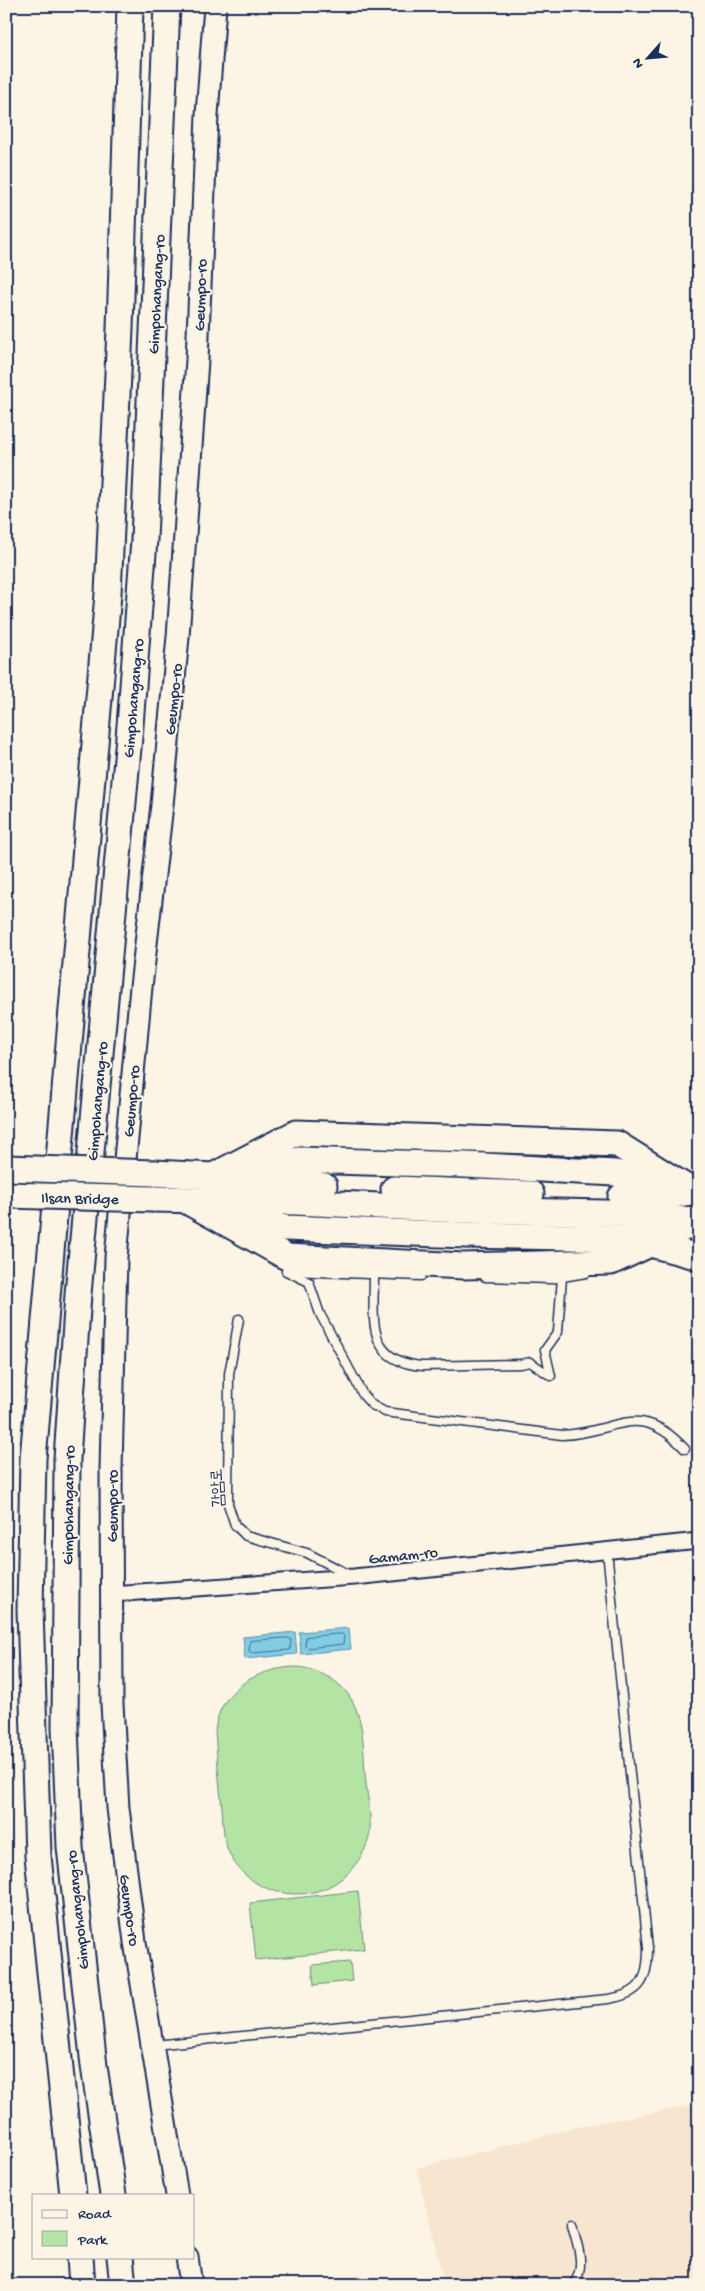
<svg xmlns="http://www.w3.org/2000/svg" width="705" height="2291" font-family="'Gochi Hand','Poor Story',sans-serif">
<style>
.built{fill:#f8e5d0}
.green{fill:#b4e4a3;stroke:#688a80}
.water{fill:#82cde2;stroke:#598ead}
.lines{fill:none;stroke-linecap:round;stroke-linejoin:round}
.shore{stroke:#446e93;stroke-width:1}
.service-casing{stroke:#1b2f5e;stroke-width:11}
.minor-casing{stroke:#1b2f5e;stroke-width:19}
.secondary-casing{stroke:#1b2f5e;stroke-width:25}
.trunk-casing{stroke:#1b2f5e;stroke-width:29}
.service{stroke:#fcf5e5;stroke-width:8}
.minor{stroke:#fcf5e5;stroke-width:15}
.secondary{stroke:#fcf5e5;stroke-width:21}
.trunk{stroke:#fcf5e5;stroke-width:25}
.trunk-bridge-casing{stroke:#1b2f5e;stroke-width:29;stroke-linecap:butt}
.trunk-bridge{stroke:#fcf5e5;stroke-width:25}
.labels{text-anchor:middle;stroke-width:4.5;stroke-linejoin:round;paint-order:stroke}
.street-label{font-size:16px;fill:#1b2f5e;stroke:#fcf5e5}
</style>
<rect width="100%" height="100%" fill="#fcf5e5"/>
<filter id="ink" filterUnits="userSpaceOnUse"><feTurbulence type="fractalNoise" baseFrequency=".02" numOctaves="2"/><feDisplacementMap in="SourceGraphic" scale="10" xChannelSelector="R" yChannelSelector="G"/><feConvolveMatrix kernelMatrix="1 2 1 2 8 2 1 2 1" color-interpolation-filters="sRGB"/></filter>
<g filter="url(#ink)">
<!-- built -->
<polygon class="built" points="699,2104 699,2285 445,2285 416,2168 582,2126"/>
<!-- green -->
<g class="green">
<path d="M294,1667c14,0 24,5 36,11 38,23 32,67 36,106 2,18 8,42 1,60 -9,23 -29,43 -54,48 -35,8 -73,-9 -86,-44 -4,-13 -4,-28 -5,-41 -3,-25 -5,-50 -7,-76 4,-41 41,-62 79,-64z"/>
<polygon points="358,1891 364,1949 256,1960 250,1903"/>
<polygon points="350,1962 352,1981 314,1985 312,1965"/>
</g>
<!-- water -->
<g class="water">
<polygon points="349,1628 351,1649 301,1654 299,1632"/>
<polygon points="295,1632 297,1654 245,1659 243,1637"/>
</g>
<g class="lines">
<!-- shore -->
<g class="shore">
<polygon points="342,1634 344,1636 343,1644 307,1648 305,1646 306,1637"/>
<polygon points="289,1638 291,1640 290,1650 252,1653 249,1651 250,1641"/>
</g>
<defs>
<g id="service">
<path d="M286,1271l23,11 11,32 43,81 9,10 13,7 177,23c55,-2 76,-36 123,14"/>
<polyline points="290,1271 421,1276"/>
<path d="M374,1275c0,44 -9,87 49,91l98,-2 9,-2 21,14 -6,-26 13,-18 4,-55"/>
<polyline points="485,1277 550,1279 586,1273"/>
<polyline points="239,1319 229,1374 228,1504 235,1525 246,1536 307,1553 350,1575"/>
<path d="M154,2045l454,-46c33,-5 40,-19 40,-51l-41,-397"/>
<path d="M572,2224c5,21 15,42 1,61"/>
</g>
<polyline id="minor" points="110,1594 354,1577 699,1541"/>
<g id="secondary">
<polyline points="177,2195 135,1942 118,1808 112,1704 111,1470 116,1257 141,987 162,805 178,637 197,360 207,115 215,6"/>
<polyline points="187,2257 191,2285"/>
</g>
<g id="trunk">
<polyline points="240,1171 299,1160 466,1165 615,1173 673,1186"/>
<polyline points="154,1173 213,1176 324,1186"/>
<polyline points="213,1176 296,1133 617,1144 692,1191"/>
<polyline points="394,1189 531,1194"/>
<polyline points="621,1197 652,1197 699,1191"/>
<polyline points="153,1199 296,1202 463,1210 649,1214 699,1222"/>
<polyline points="187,1201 287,1257 464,1266 611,1262 697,1222"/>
<polyline points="226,1211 285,1228 465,1235 623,1238 655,1231"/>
<polyline points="643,1245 650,1244 699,1257"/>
<polyline points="73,2195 38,1856 30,1610 33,1459 108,594 120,329 130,6"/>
<polyline points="113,2195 94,2066 70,1847 65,1727 67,1459 78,1294 130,726 144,540 167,6"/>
<polyline points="80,2257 82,2285"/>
<polyline points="120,2257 123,2285"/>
</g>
</defs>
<!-- service casing -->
<use href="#service" class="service-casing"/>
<!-- minor casing -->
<use href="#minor" class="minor-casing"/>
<!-- secondary casing -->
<use href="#secondary" class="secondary-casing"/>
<!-- trunk casing -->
<use href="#trunk" class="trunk-casing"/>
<!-- service -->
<use href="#service" class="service"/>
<!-- minor -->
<use href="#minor" class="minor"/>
<!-- secondary -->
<use href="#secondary" class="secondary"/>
<!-- trunk -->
<use href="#trunk" class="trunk"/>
<defs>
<g id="trunk-bridge">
<polyline points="6,1168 154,1173"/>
<polyline points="6,1195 153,1199"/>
</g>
</defs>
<!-- trunk-bridge casing -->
<use href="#trunk-bridge" class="trunk-bridge-casing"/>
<!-- trunk-bridge -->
<use href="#trunk-bridge" class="trunk-bridge"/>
</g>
</g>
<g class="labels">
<!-- street labels -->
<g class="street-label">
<text transform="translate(155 294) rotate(-87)" y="6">Gimpohangang-ro</text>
<text transform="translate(199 295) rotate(-88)" y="6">Geumpo-ro</text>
<text transform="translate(132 698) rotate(-85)" y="6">Gimpohangang-ro</text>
<text transform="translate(172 699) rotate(-84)" y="6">Geumpo-ro</text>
<text transform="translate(96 1101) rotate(-85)" y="6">Gimpohangang-ro</text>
<text transform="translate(130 1101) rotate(-85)" y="6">Geumpo-ro</text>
<text transform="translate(80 1197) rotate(1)" y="6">Ilsan Bridge</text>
<text transform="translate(216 1488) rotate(-93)" y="6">감암로</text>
<text transform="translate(67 1505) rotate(-89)" y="6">Gimpohangang-ro</text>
<text transform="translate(111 1506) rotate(-90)" y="6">Geumpo-ro</text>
<text transform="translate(403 1554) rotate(-6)" y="6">Gamam-ro</text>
<text transform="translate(76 1910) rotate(-96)" y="6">Gimpohangang-ro</text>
<text transform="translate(131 1910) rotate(82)" y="6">Geumpo-ro</text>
</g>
</g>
<!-- margin -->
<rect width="705" height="2291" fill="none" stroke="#fcf5e5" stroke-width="25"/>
<rect x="12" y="12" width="680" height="2266" fill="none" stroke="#1b2f5e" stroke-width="2" filter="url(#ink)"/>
<!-- legend -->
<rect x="32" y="2194" width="162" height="65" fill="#fcf5e5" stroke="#a2a6af"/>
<rect x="42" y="2210" width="25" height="8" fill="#fcf5e5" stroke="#a2a6af"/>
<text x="78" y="2218" font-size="15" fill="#1b2f5e">Road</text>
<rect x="42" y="2231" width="25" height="15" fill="#b4e4a3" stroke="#a2a6af"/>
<text x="78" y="2244" font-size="15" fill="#1b2f5e">Park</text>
<!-- north arrow -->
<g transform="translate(648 58) rotate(243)" stroke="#fcf5e5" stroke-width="4" paint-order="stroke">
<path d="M0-4L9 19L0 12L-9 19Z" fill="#1b2f5e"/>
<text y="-8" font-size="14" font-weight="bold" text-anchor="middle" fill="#1b2f5e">N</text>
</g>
</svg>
